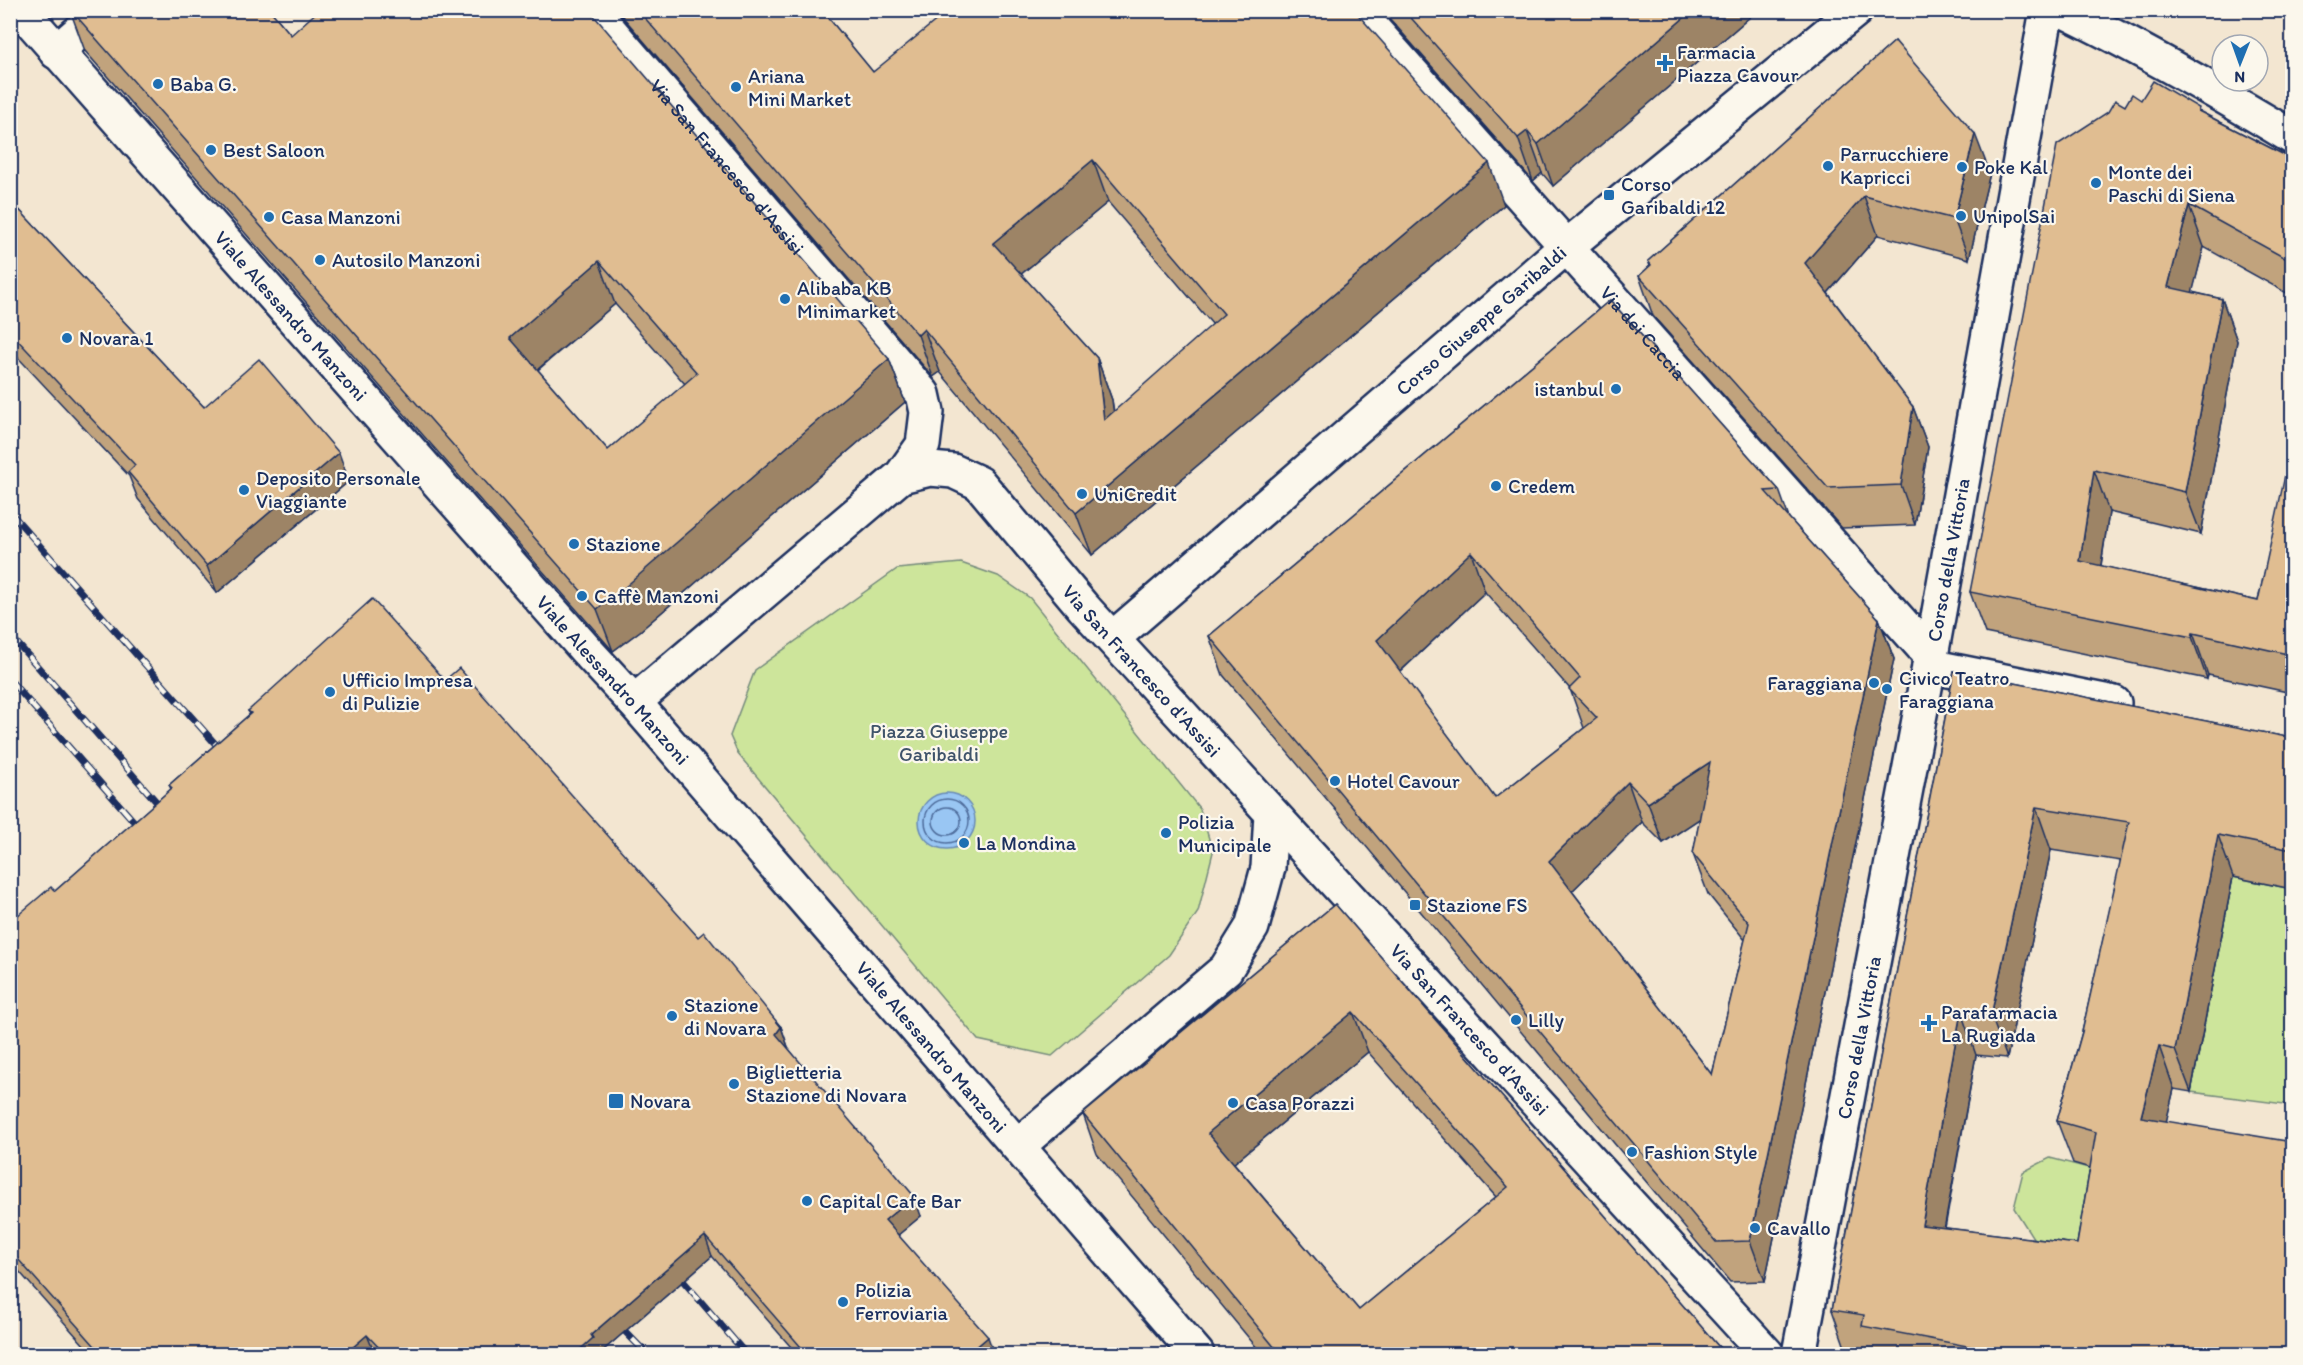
<svg xmlns="http://www.w3.org/2000/svg" width="2303" height="1365" font-family="Itim,sans-serif">
<style>
.green{fill:#cde59b;stroke:#748a7c;stroke-width:1.5}
.water{fill:#99c6f3;stroke:#678ab7;stroke-width:1.5}
.lines{fill:none;stroke-linecap:round;stroke-linejoin:round}
.shore{stroke:#4d6b9a;stroke-width:1.5}
.street-casing{stroke:#1b2f5e;stroke-width:38}
.secondary-casing{stroke:#1b2f5e;stroke-width:38}
.street{stroke:#fbf7ec;stroke-width:33}
.secondary{stroke:#fbf7ec;stroke-width:33}
.rail-casing{stroke:#1b2f5e;stroke-width:7}
.rail{stroke:#fbf7ec;stroke-width:4.5;stroke-dasharray:14;stroke-linecap:butt}
.wall{fill:#c1a37d;stroke:#1b2f5e;stroke-width:1.5;fill-rule:evenodd}
.shaded-wall{fill:#9d8466;stroke:#1b2f5e;stroke-width:1.5}
.building{fill:#e0bd91;stroke:#1b2f5e;stroke-width:1.5;fill-rule:evenodd}
.poi-dot{fill:#1f6fb2;stroke:#fbf7ec;stroke-width:2}
.labels{text-anchor:middle;stroke-width:4.5;stroke-linejoin:round;paint-order:stroke}
.poi-label{font-size:20px;fill:#1b2f5e;stroke:#fbf7ec;text-anchor:start}
.street-label{font-size:20px;fill:#1b2f5e;stroke:#fbf7ec}
.park-label{font-size:20px;fill:#3f536a;stroke:#fbf7ec}
</style>
<rect width="100%" height="100%" fill="#f3e6d1"/>
<filter id="ink" filterUnits="userSpaceOnUse"><feTurbulence type="fractalNoise" baseFrequency=".0167" numOctaves="2"/><feDisplacementMap in="SourceGraphic" scale="12" xChannelSelector="R" yChannelSelector="G"/><feConvolveMatrix kernelMatrix="1 2 1 2 8 2 1 2 1" color-interpolation-filters="sRGB"/></filter>
<g filter="url(#ink)">
<!-- green -->
<g class="green">
<polygon points="961,563 998,576 1030,598 1200,809 1213,852 1198,912 1169,955 1052,1056 978,1040 738,754 730,736 755,670 897,569"/>
<polygon points="2233,877 2292,889 2292,1105 2191,1092"/>
<polygon points="2050,1158 2112,1174 2099,1248 2035,1241 2014,1208 2023,1172"/>
</g>
<!-- water -->
<circle class="water" cx="947" cy="821" r="28"/>
<g class="lines">
<!-- shore -->
<g class="shore">
<circle cx="947" cy="821" r="22"/>
<circle cx="947" cy="821" r="14"/>
</g>
<defs>
<g id="street">
<path id="s1" d="M1356,10l575,646"/>
<polyline points="56,52 104,10"/>
<polyline points="1929,666 2114,703"/>
</g>
<g id="secondary">
<path id="s2" d="M21,10l565,640 48,52 563,652"/>
<path id="s3" d="M592,10l331,384 4,18 -4,33 -22,31 -267,226"/>
<path d="M2062,10c79,38 155,82 230,127"/>
<path id="s4" d="M901,476l29,-7 23,2 26,12 104,124 684,747"/>
<path id="s5" d="M1113,638l453,-391 290,-237"/>
<polyline points="1018,1146 1226,969 1252,927 1268,868 1271,813"/>
<path id="s6" d="M1799,1354l132,-698 116,-646"/>
</g>
</defs>
<!-- street casing -->
<use href="#street" class="street-casing"/>
<!-- secondary casing -->
<use href="#secondary" class="secondary-casing"/>
<!-- street -->
<use href="#street" class="street"/>
<!-- secondary -->
<use href="#secondary" class="secondary"/>
<defs>
<g id="rail">
<polyline points="10,512 227,757"/>
<polyline points="10,635 168,815"/>
<polyline points="10,680 144,833"/>
<polyline points="672,1268 746,1354"/>
<polyline points="613,1319 647,1354"/>
</g>
</defs>
<!-- rail casing -->
<use href="#rail" class="rail-casing"/>
<!-- rail -->
<use href="#rail" class="rail"/>
</g>
<!-- wall -->
<g class="wall">
<path d="M70,10h200l21,25 598,324 16,43 -265,229 -27,20 -528,-600zM615,304l70,80 -77,66 -70,-80z"/>
<path d="M617,10h205l51,62 100,-60 37,4 494,189 -412,350 -152,-183 -7,5zM1108,202l105,123 -99,87 -2,-12 -15,-42 -76,-84z"/>
<polygon points="1382,10 1758,10 1553,186 1542,173 1533,181"/>
<polygon points="1895,41 1990,173 1969,259 1878,235 1828,293 1913,407 1928,447 1915,525 1842,528 1653,316 1639,276 1650,266 1648,261"/>
<polygon points="2141,100 2201,112 2292,159 2292,296 2204,247 2192,292 2222,299 2237,341 2201,534 2109,512 2101,566 2258,601 2292,453 2292,693 2208,675 2207,679 1985,633 1970,592 2125,106"/>
<polygon points="10,200 204,407 349,481 217,593 138,499 129,476 10,349"/>
<path d="M1610,300l169,190 10,28 90,101 15,40 -129,622 -35,1 -507,-607 -14,-39zM1485,592l85,97 14,39 -89,70 -95,-126zM1700,818l-7,36 15,40 37,46 -33,135 -140,-184 70,-69 21,21z"/>
<path d="M1954,671l338,67v151l-59,-12 -42,215 -17,-3 -8,32 126,233h-434l-11,-1 -15,-43zM2051,850l70,11 -39,171 -25,89 16,42 17,5 -13,76 -132,-16 31,-173 31,3z"/>
<polygon points="445,680 698,937 781,1027 788,1047 788,1048 921,1216 898,1235 994,1354 797,1354 712,1256 599,1354 92,1354 10,1261 10,922 55,891 171,789 169,785 250,714 248,711"/>
<path d="M1335,904l390,450h-463l-165,-200 -14,-40zM1368,1052l128,145 -137,113 -125,-147z"/>
</g>
<!-- shaded-wall -->
<g class="shaded-wall">
<polygon points="1693,10 1758,10 1553,186 1538,144"/>
<polygon points="1527,131 1542,173 1533,181 1518,138"/>
<polygon points="1975,134 1990,173 1969,259 1954,219"/>
<polygon points="1093,160 1108,202 1008,285 993,243"/>
<polygon points="1489,163 1504,205 1092,555 1076,513"/>
<polygon points="1864,196 1878,235 1820,302 1805,263"/>
<polygon points="2189,205 2204,247 2183,329 2168,287"/>
<polygon points="599,261 615,304 525,380 510,338"/>
<polygon points="2222,299 2237,341 2201,534 2185,492"/>
<polygon points="924,329 940,372 933,377 918,335"/>
<polygon points="1097,358 1112,400 1120,463 1104,420"/>
<polygon points="889,359 905,402 640,631 613,651 597,609"/>
<polygon points="1913,407 1928,447 1915,525 1901,485"/>
<polygon points="339,453 349,481 217,593 207,566"/>
<polygon points="2094,470 2109,512 2095,603 2080,561"/>
<polygon points="1471,552 1485,592 1391,680 1377,640"/>
<polygon points="1879,619 1894,659 1765,1281 1750,1241"/>
<polygon points="2193,633 2208,675 2207,679 2192,637"/>
<polygon points="1710,762 1725,802 1663,843 1648,803"/>
<polygon points="1628,782 1642,822 1563,900 1549,861"/>
<polygon points="2036,807 2051,850 2007,1058 1991,1016"/>
<polygon points="2218,835 2233,877 2191,1092 2175,1050"/>
<polygon points="1353,1012 1368,1052 1222,1173 1208,1133"/>
<polygon points="1961,1012 1976,1055 1937,1268 1922,1225"/>
<polygon points="781,1027 788,1047 783,1054 776,1034"/>
<polygon points="2159,1046 2174,1089 2157,1160 2141,1117"/>
<polygon points="914,1196 921,1216 892,1240 885,1220"/>
<polygon points="705,1236 712,1256 599,1354 575,1354 591,1335"/>
<polygon points="367,1335 375,1354 345,1354"/>
<polygon points="988,1337 994,1354 968,1354"/>
</g>
<!-- building -->
<g class="building">
<path d="M71,10h199l21,25 28,-25h270l300,349 -265,229 -27,21zM599,261l98,112 -89,77 -98,-112z"/>
<path d="M638,10h184l51,62 76,-62h23l1,2 1,-2h31l5,6 7,-6h337l135,153 -413,350 -152,-184 -6,6zM1093,160l131,154 -120,106 -7,-62 -104,-115z"/>
<polygon points="1404,10 1693,10 1538,144 1527,131 1518,138"/>
<polygon points="1895,41 1975,134 1954,219 1864,196 1805,263 1913,407 1901,485 1828,488 1639,276 1651,265 1648,261"/>
<polygon points="2153,81 2199,108 2198,111 2292,159 2292,262 2189,205 2168,287 2222,299 2185,492 2094,470 2080,561 2258,601 2290,452 2292,453 2292,655 2193,633 2192,637 1970,592 2057,145 2108,112 2115,100 2125,106 2132,94 2141,100"/>
<polygon points="10,200 204,407 259,359 339,453 207,566 128,472 135,465 10,332"/>
<path d="M1610,300l169,190 -14,1 114,128 -129,622 -34,1 -507,-606zM1471,552l109,126 -11,11 28,29 -102,80 -118,-158zM1710,762l-17,92 56,69 -37,152 -163,-214 79,-79 20,21z"/>
<polygon points="372,599 445,680 459,668 698,937 704,932 781,1027 776,1034 914,1196 885,1220 988,1337 968,1354 807,1354 705,1236 591,1335 593,1338 575,1354 385,1354 367,1335 345,1354 102,1354 10,1250 10,934 13,932 10,930 10,922 51,887 55,891 172,788 169,785 251,713 248,711"/>
<path d="M1954,671l338,67v112l-74,-15 -43,215 -16,-4 -18,71 151,25v212h-283l-147,-28 2,-11 -32,-5zM2036,807l93,15 -47,210 -25,89 39,11 -19,112 -155,-19 39,-213 30,4z"/>
<path d="M1335,904l390,450h-445l-197,-240zM1353,1012l155,175 -149,123 -151,-177z"/>
</g>
</g>
<!-- markers -->
<g class="poi-dot">
<path d="M1662 54h6v6h6v6h-6v6h-6v-6h-6v-6h6z"/>
<circle cx="158" cy="84" r="6"/>
<circle cx="736" cy="87" r="6"/>
<circle cx="211" cy="150" r="6"/>
<circle cx="1828" cy="166" r="6"/>
<circle cx="1962" cy="167" r="6"/>
<circle cx="2096" cy="183" r="6"/>
<rect x="1603" y="189" width="12" height="12" rx="3"/>
<circle cx="1961" cy="216" r="6"/>
<circle cx="269" cy="217" r="6"/>
<circle cx="320" cy="260" r="6"/>
<circle cx="785" cy="299" r="6"/>
<circle cx="67" cy="338" r="6"/>
<circle cx="1616" cy="389" r="6"/>
<circle cx="1496" cy="486" r="6"/>
<circle cx="244" cy="490" r="6"/>
<circle cx="1082" cy="494" r="6"/>
<circle cx="574" cy="544" r="6"/>
<circle cx="582" cy="596" r="6"/>
<circle cx="1874" cy="683" r="6"/>
<circle cx="1887" cy="689" r="6"/>
<circle cx="330" cy="692" r="6"/>
<circle cx="1335" cy="781" r="6"/>
<circle cx="1166" cy="833" r="6"/>
<circle cx="964" cy="843" r="6"/>
<rect x="1409" y="899" width="12" height="12" rx="3"/>
<circle cx="672" cy="1016" r="6"/>
<circle cx="1516" cy="1020" r="6"/>
<path d="M1926 1014h6v6h6v6h-6v6h-6v-6h-6v-6h6z"/>
<circle cx="734" cy="1084" r="6"/>
<rect x="608" y="1093" width="16" height="16" rx="3"/>
<circle cx="1233" cy="1103" r="6"/>
<circle cx="1632" cy="1152" r="6"/>
<circle cx="807" cy="1201" r="6"/>
<circle cx="1755" cy="1228" r="6"/>
<circle cx="843" cy="1302" r="6"/>
</g>
<g class="labels">
<!-- poi labels -->
<g class="poi-label">
<text x="1677" y="59">Farmacia<tspan x="1677" dy="23">Piazza Cavour</tspan></text>
<text x="748" y="83">Ariana<tspan x="748" dy="23">Mini Market</tspan></text>
<text x="170" y="91">Baba G.</text>
<text x="223" y="157">Best Saloon</text>
<text x="1840" y="161">Parrucchiere<tspan x="1840" dy="23">Kapricci</tspan></text>
<text x="1974" y="174">Poke Kal</text>
<text x="2108" y="179">Monte dei<tspan x="2108" dy="23">Paschi di Siena</tspan></text>
<text x="1621" y="191">Corso<tspan x="1621" dy="23">Garibaldi 12</tspan></text>
<text x="1973" y="223">UnipolSai</text>
<text x="281" y="224">Casa Manzoni</text>
<text x="332" y="267">Autosilo Manzoni</text>
<text x="797" y="295">Alibaba KB<tspan x="797" dy="23">Minimarket</tspan></text>
<text x="79" y="345">Novara 1</text>
<text x="1604" y="396" text-anchor="end">istanbul</text>
<text x="256" y="485">Deposito Personale<tspan x="256" dy="23">Viaggiante</tspan></text>
<text x="1508" y="493">Credem</text>
<text x="1094" y="501">UniCredit</text>
<text x="586" y="551">Stazione</text>
<text x="594" y="603">Caffè Manzoni</text>
<text x="1899" y="685">Civico Teatro<tspan x="1899" dy="23">Faraggiana</tspan></text>
<text x="342" y="687">Ufficio Impresa<tspan x="342" dy="23">di Pulizie</tspan></text>
<text x="1862" y="690" text-anchor="end">Faraggiana</text>
<text x="1347" y="788">Hotel Cavour</text>
<text x="1178" y="829">Polizia<tspan x="1178" dy="23">Municipale</tspan></text>
<text x="976" y="850">La Mondina</text>
<text x="1427" y="912">Stazione FS</text>
<text x="684" y="1012">Stazione<tspan x="684" dy="23">di Novara</tspan></text>
<text x="1941" y="1019">Parafarmacia<tspan x="1941" dy="23">La Rugiada</tspan></text>
<text x="1528" y="1027">Lilly</text>
<text x="746" y="1079">Biglietteria<tspan x="746" dy="23">Stazione di Novara</tspan></text>
<text x="630" y="1108">Novara</text>
<text x="1245" y="1110">Casa Porazzi</text>
<text x="1644" y="1159">Fashion Style</text>
<text x="819" y="1208">Capital Cafe Bar</text>
<text x="1767" y="1235">Cavallo</text>
<text x="855" y="1297">Polizia<tspan x="855" dy="23">Ferroviaria</tspan></text>
</g>
<!-- street labels -->
<g class="street-label">
<text dy="7" stroke="none"><textPath href="#s3" startOffset="207">Via San Francesco d'Assisi</textPath></text>
<text dy="7" stroke="none"><textPath href="#s2" startOffset="408">Viale Alessandro Manzoni</textPath></text>
<text dy="7" stroke="none"><textPath href="#s5" startOffset="486">Corso Giuseppe Garibaldi</textPath></text>
<text dy="7" stroke="none"><textPath href="#s1" startOffset="432">Via dei Caccia</textPath></text>
<text dy="7" stroke="none"><textPath href="#s6" startOffset="808">Corso della Vittoria</textPath></text>
<text dy="7" stroke="none"><textPath href="#s4" startOffset="330">Via San Francesco d'Assisi</textPath></text>
<text dy="7" stroke="none"><textPath href="#s2" startOffset="894">Viale Alessandro Manzoni</textPath></text>
<text dy="7" stroke="none"><textPath href="#s4" startOffset="816">Via San Francesco d'Assisi</textPath></text>
<text dy="7" stroke="none"><textPath href="#s6" startOffset="322">Corso della Vittoria</textPath></text>
<text dy="7" stroke="none"><textPath href="#s2" startOffset="1380">Viale Alessandro Manzoni</textPath></text>
</g>
<!-- park labels -->
<g class="park-label">
<text x="939" y="738">Piazza Giuseppe<tspan x="939" dy="23">Garibaldi</tspan></text>
</g>
</g>
<!-- margin -->
<rect width="2303" height="1365" fill="none" stroke="#fbf7ec" stroke-width="36"/>
<rect x="18" y="18" width="2267" height="1329" fill="none" stroke="#1b2f5e" stroke-width="2" filter="url(#ink)"/>
<!-- north arrow -->
<g transform="translate(2240 63) rotate(181)"><circle r="28" fill="#fbf7ec" stroke="#a1a7b3" stroke-width="1.5"/>
<path d="M0-4.5L10 22L0 15L-10 22Z" fill="#1f6fb2"/>
<text y="-9" font-size="16" font-weight="bold" text-anchor="middle" fill="#1b2f5e">N</text>
</g>
</svg>
